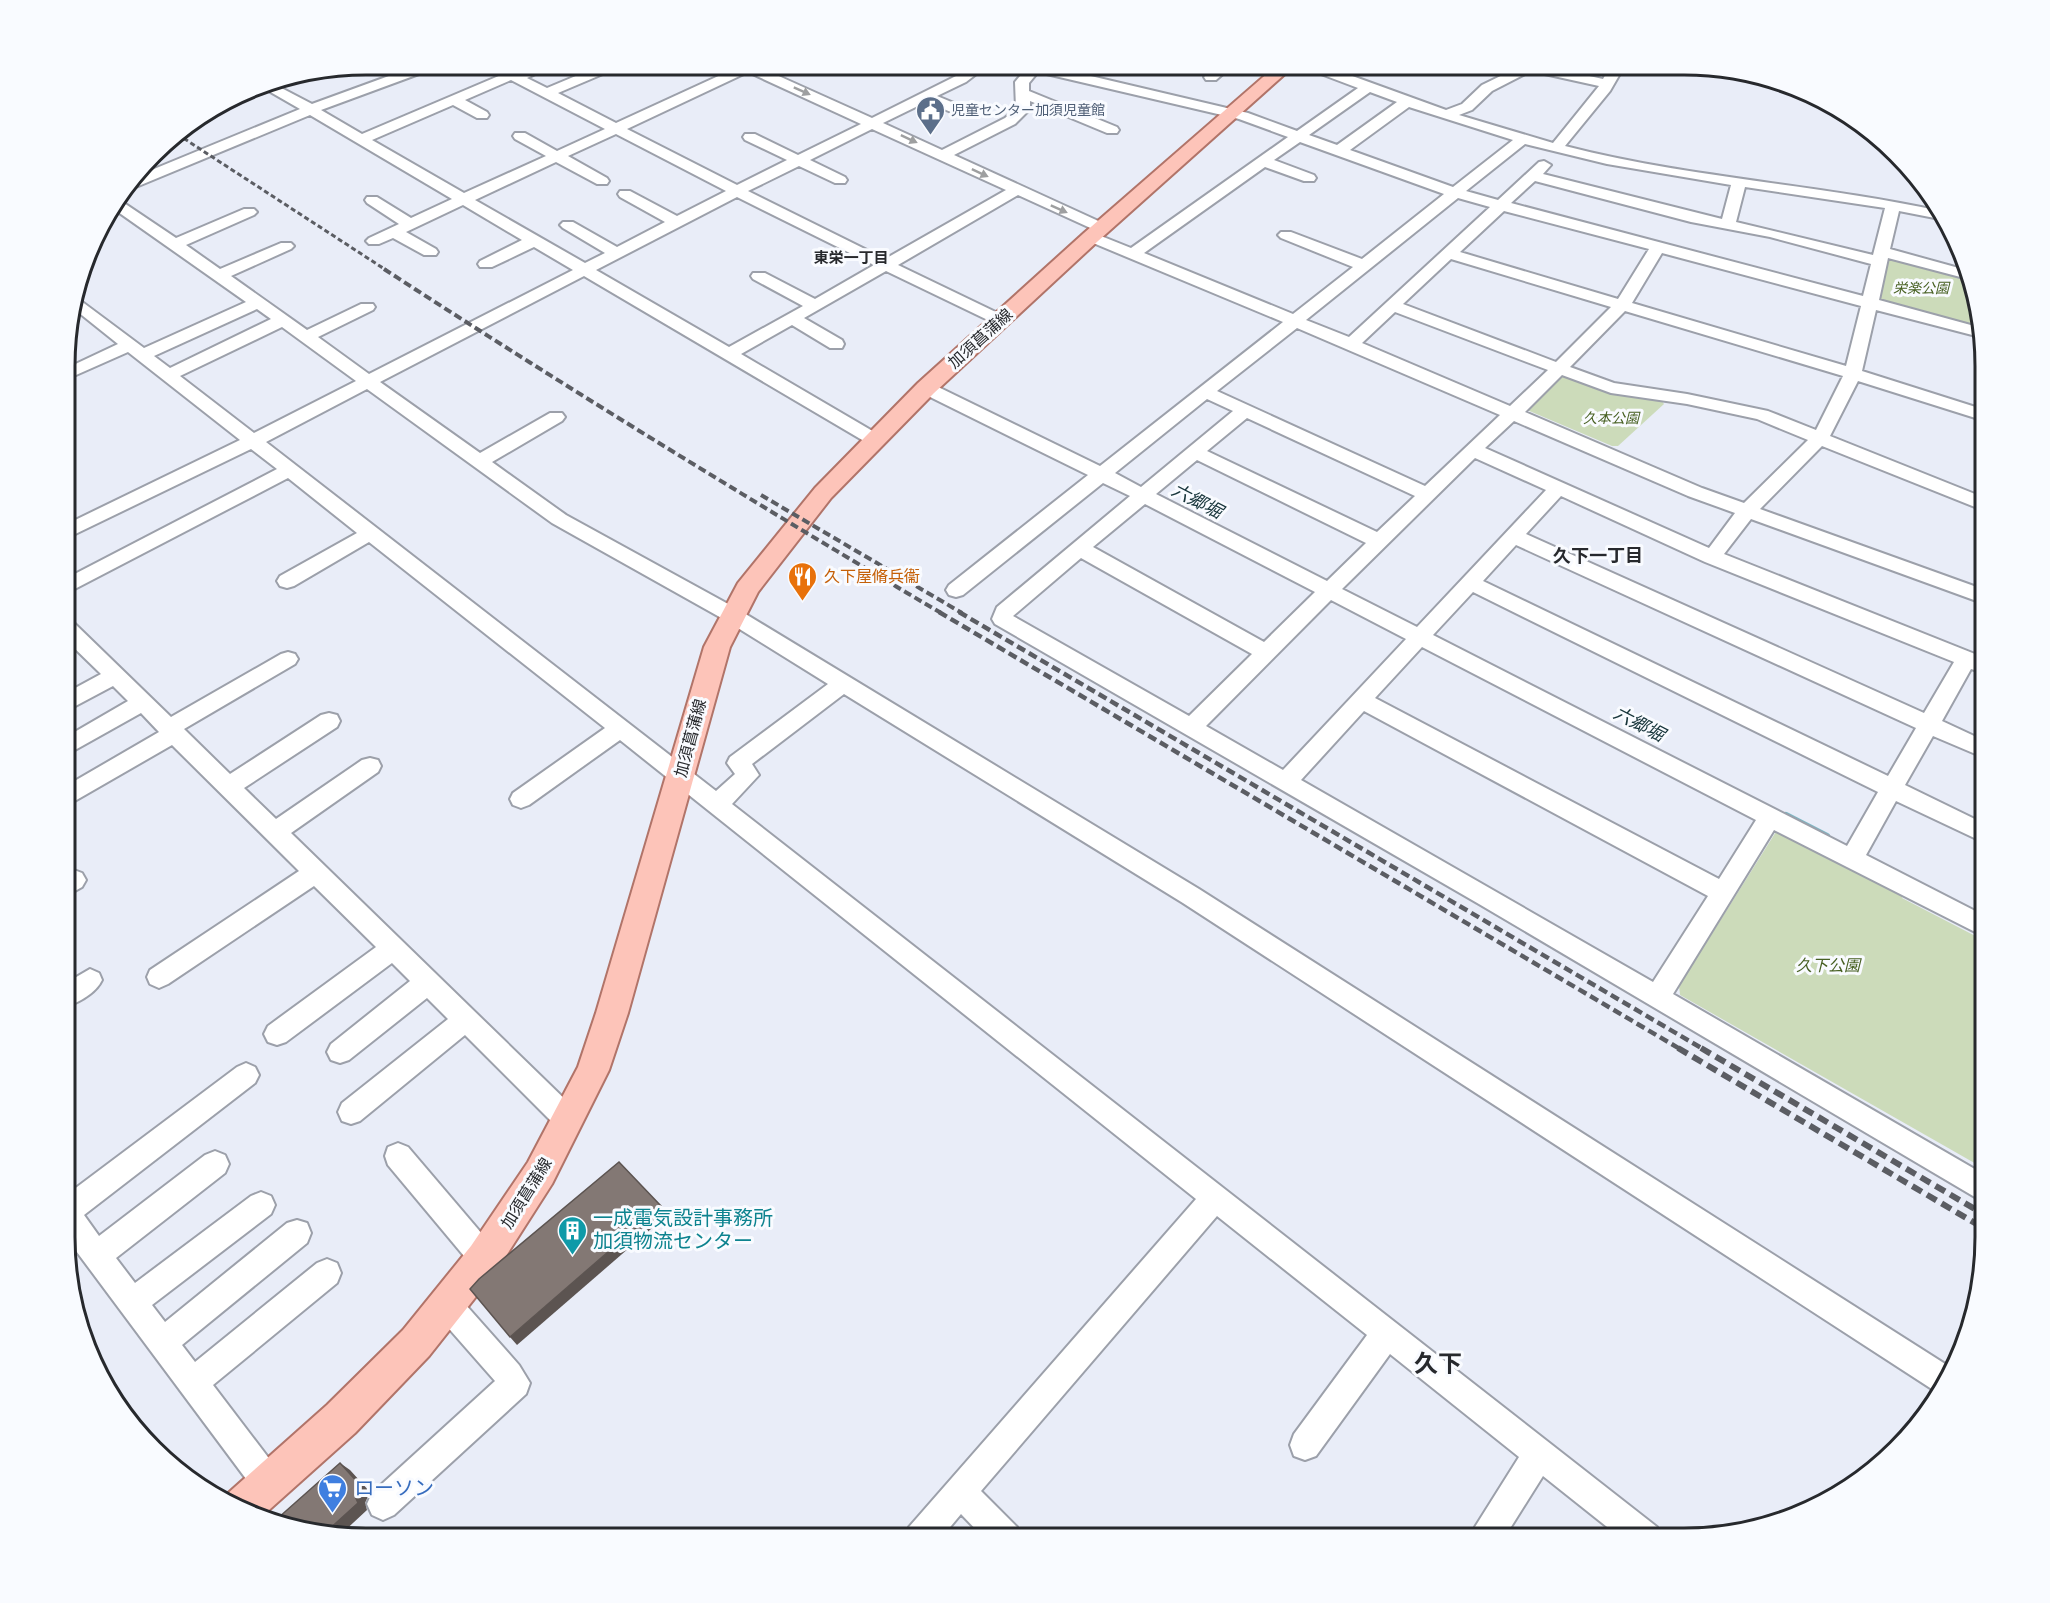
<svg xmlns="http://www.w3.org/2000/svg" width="2050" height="1603" font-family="'Playfair Display','Noto Sans JP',serif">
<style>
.green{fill:#ccdbba}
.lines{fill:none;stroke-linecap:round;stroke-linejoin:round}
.stream{stroke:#7db7c4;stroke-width:6}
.minor-casing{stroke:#9ca0aa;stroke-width:4}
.major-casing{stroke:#b17469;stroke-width:4}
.minor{fill:#fff;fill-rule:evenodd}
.major{fill:#fdc4b9;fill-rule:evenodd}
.rail-far3{stroke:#5b5d63;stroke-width:3;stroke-dasharray:5 3;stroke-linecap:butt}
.rail-far2{stroke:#5b5d63;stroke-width:4;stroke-dasharray:8 4;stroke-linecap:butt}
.rail-far1{stroke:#5b5d63;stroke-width:4.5;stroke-dasharray:9 4.5;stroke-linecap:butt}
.rail{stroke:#5b5d63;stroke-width:6;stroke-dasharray:11 6;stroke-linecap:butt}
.shaded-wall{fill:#5c5451}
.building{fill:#837874;stroke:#5c5451;stroke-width:1.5}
.oneway{fill:#9e9fa0}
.labels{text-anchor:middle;stroke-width:6;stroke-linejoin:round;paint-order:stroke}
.far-service-label{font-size:14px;fill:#4e5e75;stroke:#f9fbff;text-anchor:start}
.far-park-label{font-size:14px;font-style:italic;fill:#476022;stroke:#f9fbff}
.far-neighbourhood-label{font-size:15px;font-weight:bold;fill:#27292d;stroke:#f9fbff}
.street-label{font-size:16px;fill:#27292d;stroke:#f9fbff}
.food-label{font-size:16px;fill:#c56008;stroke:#f9fbff;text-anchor:start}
.park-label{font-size:16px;font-style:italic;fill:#476022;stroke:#f9fbff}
.water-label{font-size:18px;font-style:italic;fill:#153339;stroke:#f9fbff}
.neighbourhood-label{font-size:18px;font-weight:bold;fill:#27292d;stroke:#f9fbff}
.near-culture-label{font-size:20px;fill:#0d838f;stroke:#f9fbff;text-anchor:start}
.near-shop-label{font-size:20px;fill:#366cbe;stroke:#f9fbff;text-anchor:start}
.near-quarter-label{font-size:24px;font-weight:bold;fill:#27292d;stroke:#f9fbff}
.rim{fill:none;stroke:#27292d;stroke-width:3}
</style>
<rect width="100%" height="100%" fill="#e9edf8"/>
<!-- green -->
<g class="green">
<polygon points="1895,258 1968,278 1978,326 1884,301 1879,298 1888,259"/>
<polygon points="1558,375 1661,400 1664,404 1618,446 1612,446 1527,410 1526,406"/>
<polygon points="1779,827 1905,892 1902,898 1985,941 1985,1169 1680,995 1679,986"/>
</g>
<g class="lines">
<!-- stream -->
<polyline class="stream" points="1786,815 1827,836"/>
<defs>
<g id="minor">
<path d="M419,65h18l-2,3 -114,42 41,24 139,-59 -15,-10h15l16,7 16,-7h16l-1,3 -21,10 20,10 55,-23h16l-1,3 -59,25 58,30 122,-56 -1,-2h17l118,53 84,-42 17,-11h15l-22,17 -29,14 29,12 2,3 -2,3h-10l-30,-12 -43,21 59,27 63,-32 11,-10 -1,-26 11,-13 -7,-4h25l204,48 49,18 61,-43 -53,-20 -2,-3h19l124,45 16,-6 20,-19 35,-17 -3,-3h25l64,14 8,-14h14l-15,26 -45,55c123,32 251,38 375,65l5,9 -46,-9 -9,38 76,21 2,9 -80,-21 -9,42 99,27 2,10 -104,-27 -14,61 123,39v11l-127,-40 -28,55 155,62v13l-163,-65 -62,63 225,81v14l-234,-85 -27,35 261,104v15l-14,-4 -29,52 43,20v17l-52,-22 -28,49 80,39v19l-89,-42 -30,54 119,61v21l-211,-107 -101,164 312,181v28l-506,-299 -484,-280 -3,-5 5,-12 133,-111 -27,-13 -140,112 -7,2 -7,-2 -3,-5 3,-5 139,-110 -168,-83 -3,-4 3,-4h12l168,82 183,-144 -197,-82 -3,-3 8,-5 40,16 157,-111 -49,-18 -201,-47 -9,11v8l88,36 2,3 -2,3h-10l-77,-32v8l-15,15 -61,31 153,70 3,3 -3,3h-10l-79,-36 -120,70 108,52 2,3 -2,3h-12l-108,-52 -82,47 38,22 2,4 -2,4h-12l-38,-23 -51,29 140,82 3,4 -3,4h-12l-285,-168 -204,106 100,71 70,-40h12l3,4 -3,4 -70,41 74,53 173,95 460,279 754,480 -15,24 -755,-490 -339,-209 -92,70 7,11 -27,29 925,723 5,11h-41l-78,-62 -39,62h-34l5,-11 44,-70 -129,-103 -74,102 -11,4 -11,-4 -4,-11 4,-11 73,-99 -150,-119 -236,275 36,36 5,11h-38l-23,-24 -20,24h-37l5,-11 287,-328 -576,-459 -91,65 -8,3 -8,-3 -3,-6 3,-6 92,-65 -236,-186 -75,44 -7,2 -7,-2 -3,-5 3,-5 77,-43 -69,-55 -221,115v-15l210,-109 -26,-20 -184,89v-14l173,-84 -112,-88 -61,27v-11l51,-24 -45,-36 4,-10 67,50 102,-46 -135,-95 7,-8 58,39 68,-29h10l3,3 -3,3 -68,30 34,24 61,-26h10l3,3 -3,3 -60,27 76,54 54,-26h12l2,3 -2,3 -55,27 51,37 204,-104 -39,-23 -42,20h-12l-2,-3 2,-3 42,-21 -59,-35 -57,27 30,17 2,3 -2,3h-12l-31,-17 -14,6h-10l-3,-3 3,-3 30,-14 -32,-21 -2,-3 2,-3h10l34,21 41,-19 -142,-84 -174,72 -9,1 10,-12 163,-67 -40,-23 8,-5 44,23zM1531,71l68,15 -46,57 -94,-28 13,-5 20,-19zM748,72l113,52 -63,31 -43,-21h-10l-2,3 2,3 42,20 -50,25 -110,-56zM511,80l94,49 -48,22 -32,-18h-10l-2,3 2,3 31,17 -82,37 -92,-53 81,-35 24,13h10l2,-3 -2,-3 -22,-12zM1370,92l27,10 -60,43 -28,-10zM1409,107l104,33 -60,47 -103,-37zM872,129l134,61 -121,69 -137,-68 51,-25 36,17h10l2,-3 -2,-3 -35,-17zM616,134l110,57 -49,25 -47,-25h-10l-2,3 2,3 45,25 -48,25 -44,-25h-10l-3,3 3,3 42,25 -20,10 -110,-63 81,-38 41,22h10l2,-3 -2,-3 -39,-22zM1300,142l144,52 -82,65 -71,-27h-10l-3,3 3,3 72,29 -60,47 -149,-61 121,-86 39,14h10l2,-3 -2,-3 -40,-15zM1525,144l82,20 124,21 -9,34 -179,-45 8,-9 -7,-4 -5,1 -41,38 -32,-9zM1535,181l156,41 79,15 101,27 -8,32 -352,-93zM1745,187l140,21 -12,47 -137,-33zM737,197l137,68 -59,34 -50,-26h-12l-2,3 2,3 50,27 -74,41 -133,-77zM1458,198l32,9 -141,130 -43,-17zM1504,211l145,38 -31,50 -158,-47zM1662,253l199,53 -15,60 -214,-63zM1451,259l160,48 -55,55 -153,-58zM257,309l14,10 -101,49 -16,-12zM1625,311l218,65 -27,54 -48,-19 -81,-17 -73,-11 -44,-16zM1395,312l153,58 -38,36 -148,-63zM282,327l74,54 -102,52 -74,-57zM1297,328l203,87 -75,71 -208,-95zM1562,375l49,18 76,11 70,15 51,21 -64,63 -42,-15 -177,-76zM367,389l185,134 173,97 103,64 -98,73 -3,6 8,11 -19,17 -450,-349zM1207,399l26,12 -92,76 -26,-14zM1247,418l168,78 -38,36 -170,-81zM1514,421l174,75 47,17 -26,35 -224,-100zM1475,458l71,32 -129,137 -75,-38zM1197,460l169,83 -39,38 -171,-87zM1561,496l144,66 249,100 -30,51 -398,-179zM1145,504l170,88 -51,50 -171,-95zM1516,545l400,183 -28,48 -405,-195zM1081,558l171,96 -63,62 -176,-100zM1473,592l405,200 -31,54 -414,-211zM1331,600l75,39 -123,131 -77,-44zM1422,647l334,173 -37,59 -344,-181zM1364,711l344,185 -55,86 -352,-202z"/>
<polygon points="1218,65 1233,65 1216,80 1206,80 1204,77"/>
<polygon points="1695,65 1800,88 1809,93 1804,94 1697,68"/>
<polygon points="67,620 73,622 171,717 281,654 288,652 295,654 298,659 295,664 184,729 230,774 321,715 329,713 337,715 340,721 337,727 244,788 276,819 362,760 370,758 378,760 381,766 378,772 291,833 577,1111 581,1120 577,1129 568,1132 559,1129 465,1035 360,1121 351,1124 342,1121 338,1112 342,1103 448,1019 427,998 349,1060 340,1063 331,1060 327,1052 331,1044 410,981 392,963 286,1042 277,1045 268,1042 264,1034 268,1026 376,947 314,886 168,984 159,988 150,984 147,977 150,970 299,871 172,745 66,806 66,786 159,732 141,713 66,755 66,737 128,701 113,686 66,711 66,693 101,674 66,640"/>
<polygon points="74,870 82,873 86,880 82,887 66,896 66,873"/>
<path d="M90,969l9,4 3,7c-6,13 -23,22 -36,27v-24z"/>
<polygon points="246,1063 255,1067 259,1075 255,1083 84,1215 99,1236 205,1155 215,1151 225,1155 229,1164 225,1173 116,1258 135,1283 251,1196 261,1192 271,1196 275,1205 271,1214 152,1305 165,1322 287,1223 297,1220 307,1223 311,1233 307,1243 182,1345 195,1362 317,1263 327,1259 337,1263 341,1273 337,1283 213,1385 280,1473 285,1484 280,1495 269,1500 258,1495 65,1236 65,1196 237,1067"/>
<polygon points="398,1143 408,1147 494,1248 498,1258 494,1268 484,1272 474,1268 388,1165 385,1156 388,1147"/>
<polygon points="447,1291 457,1295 519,1365 530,1383 526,1394 394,1515 383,1520 372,1515 367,1504 372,1493 495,1381 437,1315 433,1305 437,1295"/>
</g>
<polygon id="major" points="1277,65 1295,65 1098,241 934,393 831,498 758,592 730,647 628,1013 609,1070 552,1184 497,1270 429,1356 355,1433 260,1518 251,1516 224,1499 226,1495 327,1405 403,1330 471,1246 528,1162 578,1067 596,1013 704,647 738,583 815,488 918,383 1084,233"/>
</defs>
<!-- minor casing -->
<use href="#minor" class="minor-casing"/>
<!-- major casing -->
<use href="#major" class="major-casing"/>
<!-- minor -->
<use href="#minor" class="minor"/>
<!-- major -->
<use href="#major" class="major"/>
<!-- rail-far3 -->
<polyline class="rail-far3" points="177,134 386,270"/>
<!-- rail-far2 -->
<g class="rail-far2">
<path d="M384,269c183,119 369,233 557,344"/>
<polyline points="761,495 962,613"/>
</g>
<!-- rail-far1 -->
<g class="rail-far1">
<polyline points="939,612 1680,1049"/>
<polyline points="959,612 1703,1049"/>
</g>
<!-- rail -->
<g class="rail">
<polyline points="1678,1048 1985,1229"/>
<polyline points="1701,1048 1985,1215"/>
</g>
</g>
<!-- shaded-wall -->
<g class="shaded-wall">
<polygon points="661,1206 666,1216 517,1345 510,1337"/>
<polygon points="340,1463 350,1470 370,1492 365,1503 367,1510 339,1536 325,1533"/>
</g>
<!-- building -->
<g class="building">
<polygon points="619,1162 661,1206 510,1337 470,1289 479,1279"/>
<polygon points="340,1463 360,1485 355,1496 358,1503 325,1533 282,1523 278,1518"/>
</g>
<!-- one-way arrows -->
<defs><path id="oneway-solid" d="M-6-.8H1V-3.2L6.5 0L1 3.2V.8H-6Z" transform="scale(1.5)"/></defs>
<g class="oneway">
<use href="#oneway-solid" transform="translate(802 91) rotate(24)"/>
<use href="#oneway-solid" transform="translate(909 139) rotate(25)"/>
<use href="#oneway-solid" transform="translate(980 173) rotate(25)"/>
<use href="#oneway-solid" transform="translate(1059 209) rotate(24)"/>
</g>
<!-- icons -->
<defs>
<symbol id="civic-pin" viewBox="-11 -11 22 30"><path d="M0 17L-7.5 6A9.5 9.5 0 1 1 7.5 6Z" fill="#5c6f8a" stroke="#f9fbff"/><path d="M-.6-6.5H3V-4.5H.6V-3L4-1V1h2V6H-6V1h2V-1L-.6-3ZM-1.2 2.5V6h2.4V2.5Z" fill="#fff"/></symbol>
<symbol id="restaurant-pin" viewBox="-11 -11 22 30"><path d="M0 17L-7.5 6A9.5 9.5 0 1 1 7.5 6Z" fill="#e8710a" stroke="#f9fbff"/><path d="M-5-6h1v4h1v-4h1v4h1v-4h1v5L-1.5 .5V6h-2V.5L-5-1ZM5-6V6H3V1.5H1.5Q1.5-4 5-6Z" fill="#fff"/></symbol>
<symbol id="building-pin" viewBox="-11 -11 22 30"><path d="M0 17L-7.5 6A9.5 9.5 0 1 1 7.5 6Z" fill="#0f9aa8" stroke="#f9fbff"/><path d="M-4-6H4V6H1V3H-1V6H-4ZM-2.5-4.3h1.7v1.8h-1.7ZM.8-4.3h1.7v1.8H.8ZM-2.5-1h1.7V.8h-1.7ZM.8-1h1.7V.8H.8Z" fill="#fff"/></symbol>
<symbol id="supermarket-pin" viewBox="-11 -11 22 30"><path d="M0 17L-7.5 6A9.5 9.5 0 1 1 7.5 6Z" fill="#3f7fe0" stroke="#f9fbff"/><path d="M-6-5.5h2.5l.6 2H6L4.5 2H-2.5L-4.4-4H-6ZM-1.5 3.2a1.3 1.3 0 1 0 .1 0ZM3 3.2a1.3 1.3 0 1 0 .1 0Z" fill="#fff"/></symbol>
</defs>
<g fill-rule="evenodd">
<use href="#civic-pin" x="914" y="94" width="33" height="45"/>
<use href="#restaurant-pin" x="786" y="560" width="33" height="45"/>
<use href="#building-pin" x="556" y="1214" width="33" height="45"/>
<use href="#supermarket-pin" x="316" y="1472" width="33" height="45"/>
</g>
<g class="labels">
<!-- far-service labels -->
<g class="far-service-label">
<text x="951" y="115">児童センター加須児童館</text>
</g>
<!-- far-park labels -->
<g class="far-park-label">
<text x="1921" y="293">栄楽公園</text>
<text x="1611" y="423">久本公園</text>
</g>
<!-- far-neighbourhood labels -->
<g class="far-neighbourhood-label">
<text x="851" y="263">東栄一丁目</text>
</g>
<!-- street labels -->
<g class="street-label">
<text transform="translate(980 338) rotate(-42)" y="6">加須菖蒲線</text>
<text transform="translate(690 738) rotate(-75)" y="6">加須菖蒲線</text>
<text transform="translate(526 1193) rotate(-58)" y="6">加須菖蒲線</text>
</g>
<!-- food labels -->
<g class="food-label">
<text x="824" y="582">久下屋脩兵衞</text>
</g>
<!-- park labels -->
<g class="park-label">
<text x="1828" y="971">久下公園</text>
</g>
<!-- water labels -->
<g class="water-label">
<text transform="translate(1197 501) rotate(27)" y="6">六郷堀</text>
<text transform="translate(1639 724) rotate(27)" y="6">六郷堀</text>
</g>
<!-- neighbourhood labels -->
<g class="neighbourhood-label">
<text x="1598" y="562">久下一丁目</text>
</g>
<!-- near-culture labels -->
<g class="near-culture-label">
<text x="593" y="1225">一成電気設計事務所<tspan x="593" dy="23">加須物流センター</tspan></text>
</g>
<!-- near-shop labels -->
<g class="near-shop-label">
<text x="354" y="1495">ローソン</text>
</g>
<!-- near-quarter labels -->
<g class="near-quarter-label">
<text x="1438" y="1372">久下</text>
</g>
</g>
<!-- crop -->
<path d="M0 0H2050V1603H0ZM366 75H1684A291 291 0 0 1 1975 366V1237A291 291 0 0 1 1684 1528H366A291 291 0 0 1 75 1237V366A291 291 0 0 1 366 75Z" fill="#f9fbff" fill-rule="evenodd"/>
<path class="rim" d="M366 75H1684A291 291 0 0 1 1975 366V1237A291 291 0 0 1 1684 1528H366A291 291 0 0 1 75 1237V366A291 291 0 0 1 366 75Z"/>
</svg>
